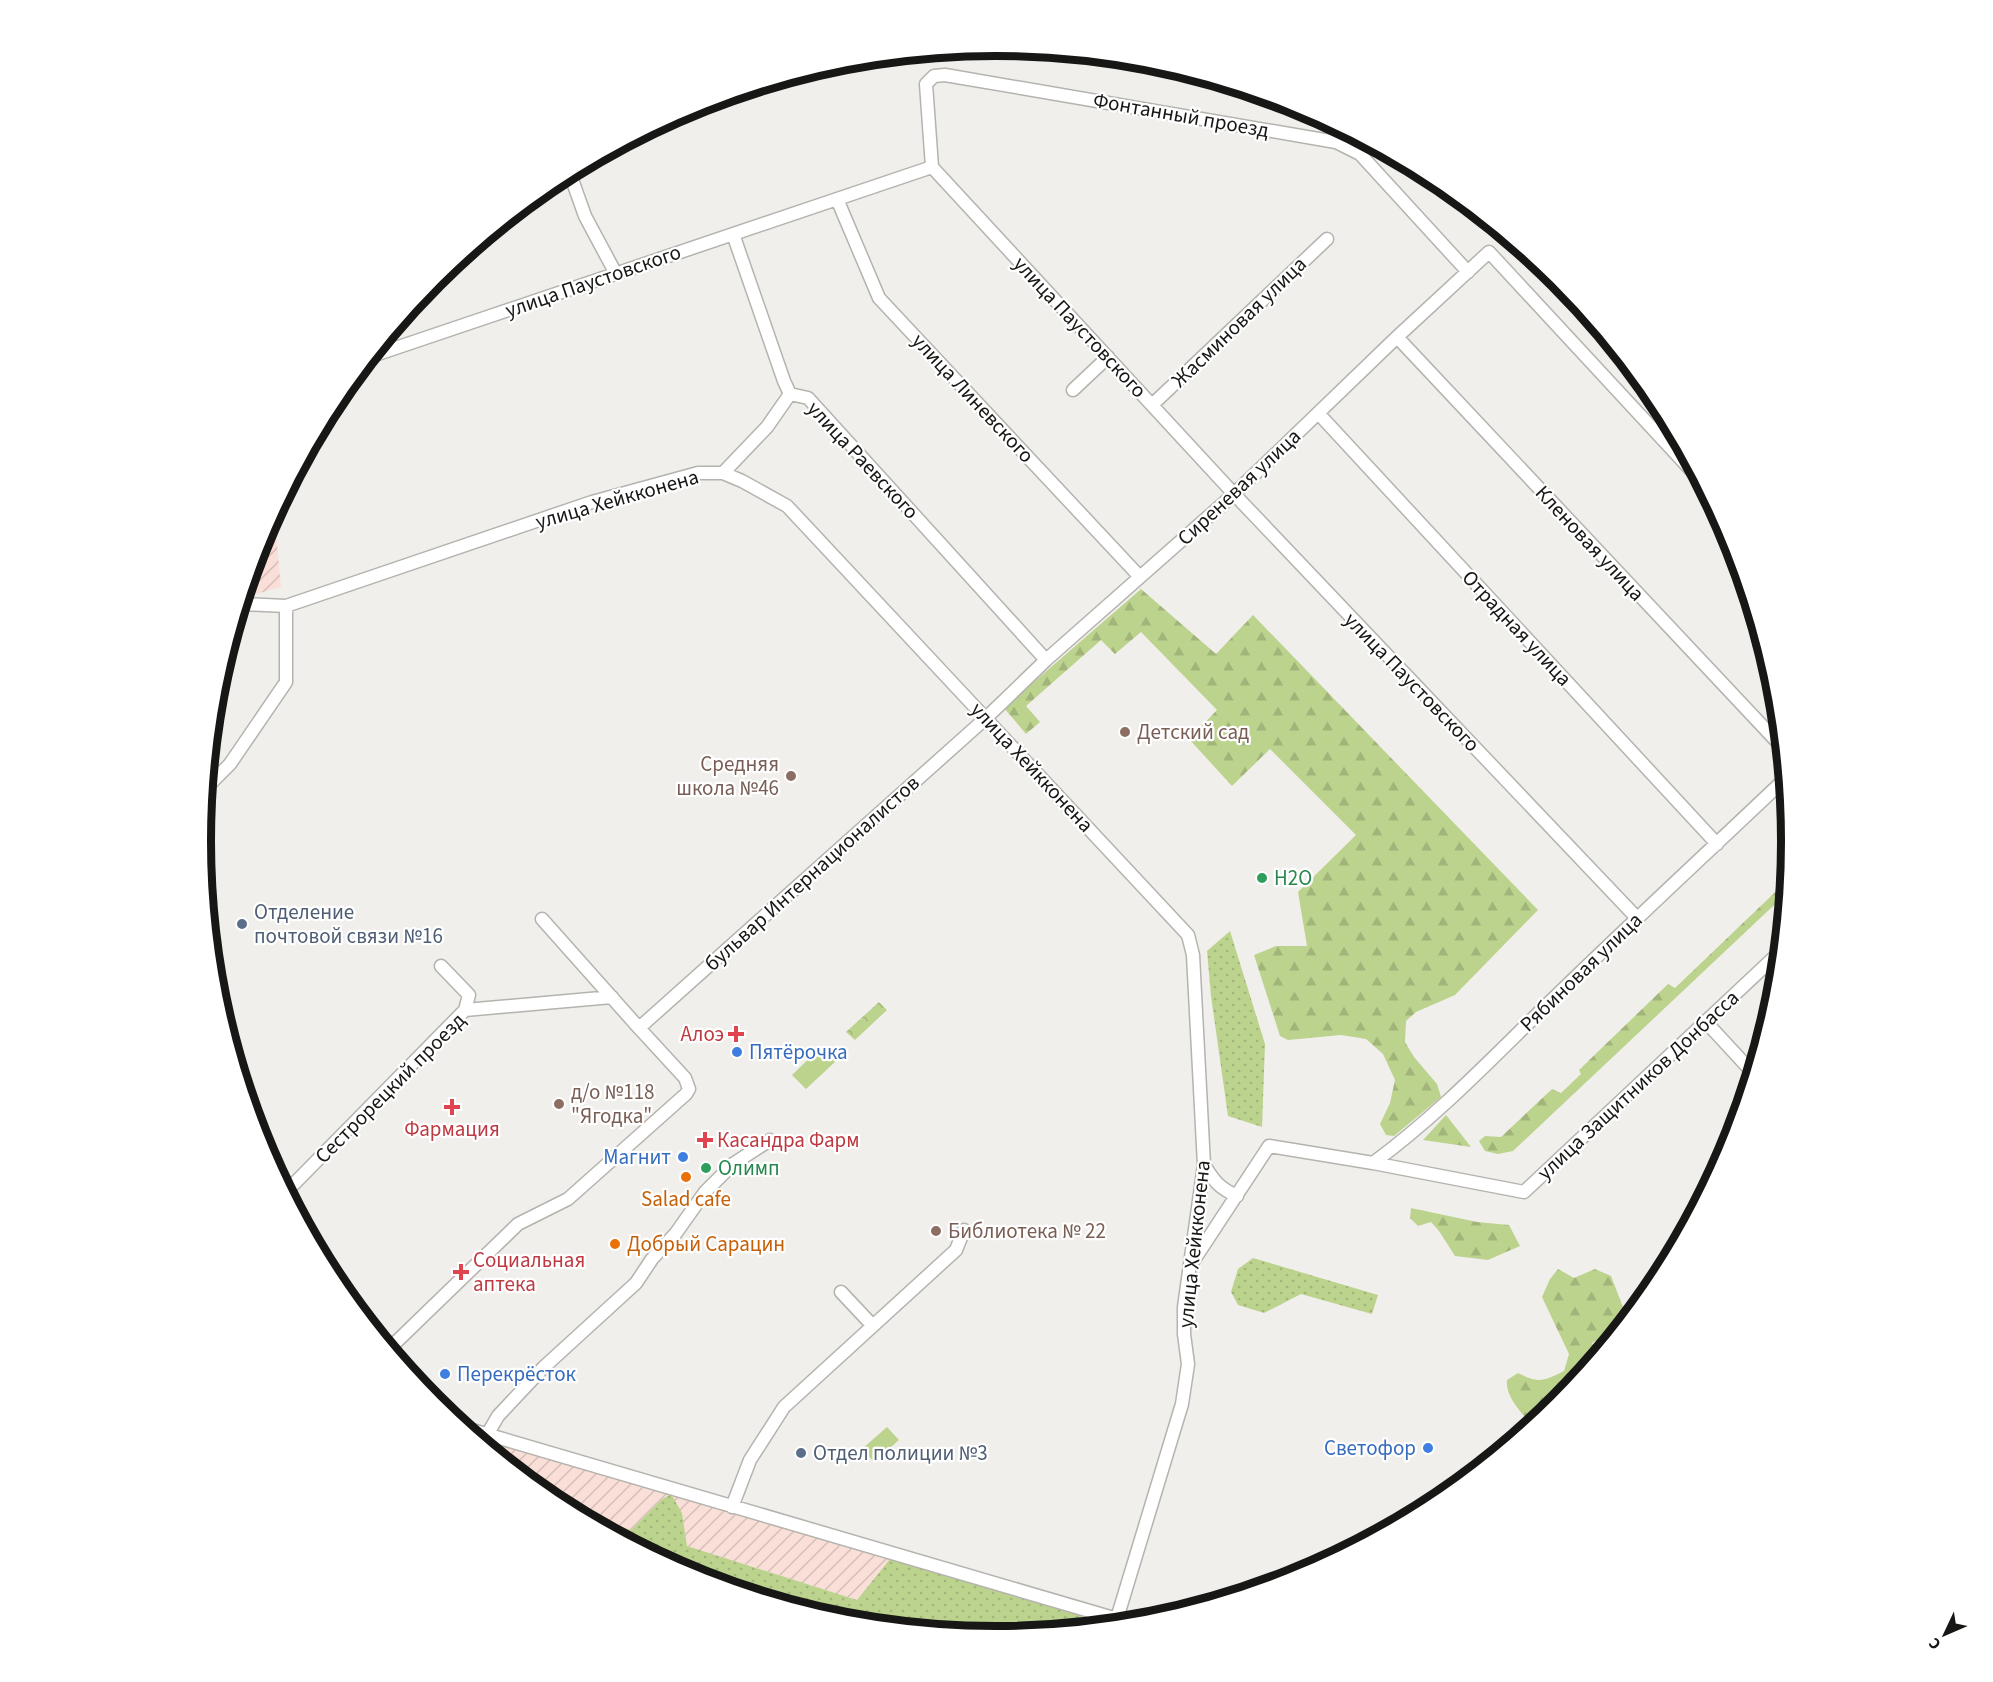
<svg xmlns="http://www.w3.org/2000/svg" width="1993" height="1682" viewBox="0 0 1993 1682" font-family="'Source Sans 3',sans-serif">
<style>
.industrial{fill:url(#industrial-furrows)}
.grass{fill:url(#grass-dots)}
.forest{fill:url(#forest-firs)}
.park{fill:url(#park-crowns)}
.pitch{fill:#bcd38e}
.lines{fill:none;stroke-linecap:round;stroke-linejoin:round}
.minor-casing{stroke:#b4b3ae;stroke-width:15}
.minor{stroke:#fff;stroke-width:12}
.education-dot{fill:#8d6e63;stroke:#fff;stroke-width:2}
.leisure-dot{fill:#2e9e5b;stroke:#fff;stroke-width:2}
.service-dot{fill:#5c6f8a;stroke:#fff;stroke-width:2}
.health-dot{fill:#e0444e;stroke:#fff;stroke-width:2}
.shop-dot{fill:#3f7fe0;stroke:#fff;stroke-width:2}
.food-dot{fill:#e8710a;stroke:#fff;stroke-width:2}
.labels{text-anchor:middle;stroke-width:4.5;stroke-linejoin:round;paint-order:stroke}
.street-label{font-size:21px;fill:#171715;stroke:#fff}
.education-label{font-size:21px;fill:#785e54;stroke:#fff;text-anchor:start}
.leisure-label{font-size:21px;fill:#27864d;stroke:#fff;text-anchor:start}
.service-label{font-size:21px;fill:#4e5e75;stroke:#fff;text-anchor:start}
.health-label{font-size:21px;fill:#be3a42;stroke:#fff;text-anchor:start}
.shop-label{font-size:21px;fill:#366cbe;stroke:#fff;text-anchor:start}
.food-label{font-size:21px;fill:#c56008;stroke:#fff}
.rim{fill:none;stroke:#171715;stroke-width:8}
</style>
<defs>
<pattern id="industrial-furrows" width="10" height="10" patternUnits="userSpaceOnUse" patternTransform="scale(1.5)"><rect width="10" height="10" fill="#f9dfd7"/><path d="M-1 1l2-2M0 10L10 0M9 11l2-2" fill="none" stroke="#d5bfb8"/></pattern>
<pattern id="grass-dots" width="8" height="8" patternUnits="userSpaceOnUse" patternTransform="scale(1.5)"><rect width="8" height="8" fill="#bcd38e"/><path d="M2 2h.1M6 6h.1" fill="none" stroke="#a1b47a" stroke-width="1.8" stroke-linecap="round"/></pattern>
<pattern id="forest-firs" width="22" height="20" patternUnits="userSpaceOnUse" patternTransform="scale(1.5)"><rect width="22" height="20" fill="#bcd38e"/><path d="M5 1l3.5 6h-7zM16 11l3.5 6h-7z" fill="#a1b47a"/></pattern>
<pattern id="park-crowns" width="20" height="18" patternUnits="userSpaceOnUse" patternTransform="scale(1.5)"><rect width="20" height="18" fill="#bcd38e"/><path d="M2 6a3 3 0 1 1 6 0M12 15a3 3 0 1 1 6 0" fill="none" stroke="#a1b47a"/></pattern>
</defs>
<rect width="100%" height="100%" fill="#f1efeb"/>
<path class="industrial" d="M274,513L281,587L249,596H243L261,536Z
M475,1438L671,1494L890,1559L857,1600L686,1546L682,1513L661,1500L631,1530L575,1514L554,1503Z"/>
<path class="grass" d="M1230,931L1265,1044L1262,1127L1228,1116L1211,996L1207,951Z
M1253,1258L1378,1295L1372,1314L1301,1294L1264,1313L1238,1305L1231,1292L1238,1269Z
M671,1494L682,1513L687,1546L857,1600L890,1559L1098,1617L1101,1620V1627L998,1637L989,1634L856,1621L680,1570L575,1514L631,1530L661,1500Z"/>
<path class="forest" d="M1141,589L1216,654L1253,615L1538,910L1455,995L1416,1012L1406,1021L1405,1042L1414,1057L1437,1084L1441,1097L1394,1136L1386,1135L1380,1124L1390,1103L1395,1080L1383,1054L1366,1039L1341,1035L1288,1040L1280,1036L1254,955L1276,946H1307L1298,892L1356,835L1270,749L1232,786L1189,739L1217,710L1141,632L1115,654L1101,640L1026,706L1040,722L1026,734L1004,708Z
M1789,879L1787,893L1513,1151L1498,1154L1485,1151L1479,1141L1485,1136L1501,1137L1552,1089L1561,1093L1581,1074L1579,1070L1668,984L1675,988Z
M1446,1115L1471,1147L1423,1140Z
M1411,1208L1477,1222L1509,1225L1520,1246L1488,1260L1455,1256L1439,1231L1431,1222L1418,1226L1410,1218Z
M1558,1269L1574,1278L1595,1269L1611,1276L1628,1320L1624,1326L1592,1343L1599,1356L1559,1404L1534,1425C1522,1415 1505,1396 1507,1380L1518,1373C1539,1384 1544,1381 1564,1371L1569,1354L1542,1297L1550,1279Z"/>
<path class="park" d="M879,1002L887,1010L855,1040L846,1032Z"/>
<path class="pitch" d="M821,1047L835,1062L806,1089L792,1075Z
M887,1427L899,1440L874,1462L862,1449Z"/>
<g class="lines">
<defs>
<path id="minor" d="M932,167L1234,494L1637,918
M932,167L926,84L934,76L945,75L1336,142L1360,154L1468,272
M569,171L585,216L616,274
M837,199L879,298L1140,577
M733,234L784,381L790,394L808,398L1046,660
M1397,337L1783,748
M369,357L932,167
M1073,390L1108,357
M1152,405L1327,239
M1318,413L1717,844
M723,473L767,427L790,394
M241,604L286,606L592,502L698,473H723L742,481L787,506L1188,935L1193,955L1204,1165L1184,1307V1334L1188,1364L1182,1404L1115,1625
M206,788L230,764L286,682V606
M542,919L639,1028L986,718L1046,660L1234,494L1397,337L1489,252L1703,483
M441,966L469,995L465,1010
M1706,1022L1754,1074
M1373,1163C1440,1114 1496,1054 1555,997C1631,923 1709,851 1786,778
M1204,1165C1214,1181 1219,1188 1237,1196
M286,1192L465,1010L612,997
M1192,1263L1269,1146L1373,1163L1524,1192L1782,950
M841,1292L873,1326
M389,1349L518,1224L568,1199L686,1094L689,1089L685,1078L639,1028
M462,1427L1117,1619
M487,1435L498,1416L544,1367L636,1283L652,1259L676,1233L705,1192L733,1164L770,1140
M732,1507L750,1460L784,1407L956,1250L964,1230"/>
</defs>
<use href="#minor" class="minor-casing"/>
<use href="#minor" class="minor"/>
</g>
<g class="education-dot">
<circle cx="1125" cy="732" r="6"/>
<circle cx="791" cy="776" r="6"/>
<circle cx="559" cy="1104" r="6"/>
<circle cx="936" cy="1231" r="6"/>
</g>
<g class="leisure-dot">
<circle cx="1262" cy="878" r="6"/>
<circle cx="706" cy="1168" r="6"/>
</g>
<g class="service-dot">
<circle cx="242" cy="924" r="6"/>
<circle cx="801" cy="1453" r="6"/>
</g>
<g class="health-dot">
<path d="M733 1025h6v6h6v6h-6v6h-6v-6h-6v-6h6z"/>
<path d="M449 1098h6v6h6v6h-6v6h-6v-6h-6v-6h6z"/>
<path d="M702 1131h6v6h6v6h-6v6h-6v-6h-6v-6h6z"/>
<path d="M458 1263h6v6h6v6h-6v6h-6v-6h-6v-6h6z"/>
</g>
<g class="shop-dot">
<circle cx="737" cy="1052" r="6"/>
<circle cx="683" cy="1157" r="6"/>
<circle cx="445" cy="1374" r="6"/>
<circle cx="1428" cy="1448" r="6"/>
</g>
<g class="food-dot">
<circle cx="686" cy="1177" r="6"/>
<circle cx="615" cy="1244" r="6"/>
</g>
<g class="labels">
<g class="street-label">
<text transform="translate(1181 115) rotate(10)" y="7">Фонтанный проезд</text>
<text transform="translate(593 281) rotate(-19)" y="7">улица Паустовского</text>
<text transform="translate(1239 322) rotate(-44)" y="7">Жасминовая улица</text>
<text transform="translate(1080 327) rotate(47)" y="7">улица Паустовского</text>
<text transform="translate(973 398) rotate(47)" y="7">улица Линевского</text>
<text transform="translate(863 460) rotate(47)" y="7">улица Раевского</text>
<text transform="translate(1239 487) rotate(-43)" y="7">Сиреневая улица</text>
<text transform="translate(617 499) rotate(-16)" y="7">улица Хейкконена</text>
<text transform="translate(1590 543) rotate(47)" y="7">Кленовая улица</text>
<text transform="translate(1517 628) rotate(47)" y="7">Отрадная улица</text>
<text transform="translate(1412 682) rotate(46)" y="7">улица Паустовского</text>
<text transform="translate(1032 767) rotate(47)" y="7">улица Хейкконена</text>
<text transform="translate(812 873) rotate(-42)" y="7">бульвар Интернационалистов</text>
<text transform="translate(1581 972) rotate(-44)" y="7">Рябиновая улица</text>
<text transform="translate(1638 1085) rotate(-43)" y="7">улица Защитников Донбасса</text>
<text transform="translate(390 1088) rotate(-45)" y="7">Сестрорецкий проезд</text>
<text transform="translate(1194 1244) rotate(-84)" y="7">улица Хейкконена</text>
</g>
<g class="education-label">
<text x="1137" y="739">Детский сад</text>
<text x="779" y="771" text-anchor="end">Средняя<tspan x="779" dy="24">школа №46</tspan></text>
<text x="571" y="1099">д/о №118<tspan x="571" dy="24">"Ягодка"</tspan></text>
<text x="948" y="1238">Библиотека № 22</text>
</g>
<g class="leisure-label">
<text x="1274" y="885">H2O</text>
<text x="718" y="1175">Олимп</text>
</g>
<g class="service-label">
<text x="254" y="919">Отделение<tspan x="254" dy="24">почтовой связи №16</tspan></text>
<text x="813" y="1460">Отдел полиции №3</text>
</g>
<g class="health-label">
<text x="724" y="1041" text-anchor="end">Алоэ</text>
<text x="452" y="1136" text-anchor="middle">Фармация</text>
<text x="717" y="1147">Касандра Фарм</text>
<text x="473" y="1267">Социальная<tspan x="473" dy="24">аптека</tspan></text>
</g>
<g class="shop-label">
<text x="749" y="1059">Пятёрочка</text>
<text x="671" y="1164" text-anchor="end">Магнит</text>
<text x="457" y="1381">Перекрёсток</text>
<text x="1416" y="1455" text-anchor="end">Светофор</text>
</g>
<g class="food-label">
<text x="686" y="1206">Salad cafe</text>
<text x="627" y="1251" text-anchor="start">Добрый Сарацин</text>
</g>
</g>
<path d="M0 0H1993V1682H0ZM211 841a785 785 0 1 1 1570 0a785 785 0 1 1-1570 0Z" fill="#fff" fill-rule="evenodd"/>
<path class="rim" d="M211 841a785 785 0 1 1 1570 0a785 785 0 1 1-1570 0Z"/>
<g transform="translate(1945 1634) rotate(226)" stroke="#ffffff" stroke-width="4.5" paint-order="stroke">
<path d="M0-4.5L10 22L0 15L-10 22Z" fill="#171715"/>
<text y="-9" font-size="16" font-weight="bold" text-anchor="middle" fill="#171715">С</text>
</g>
</svg>
